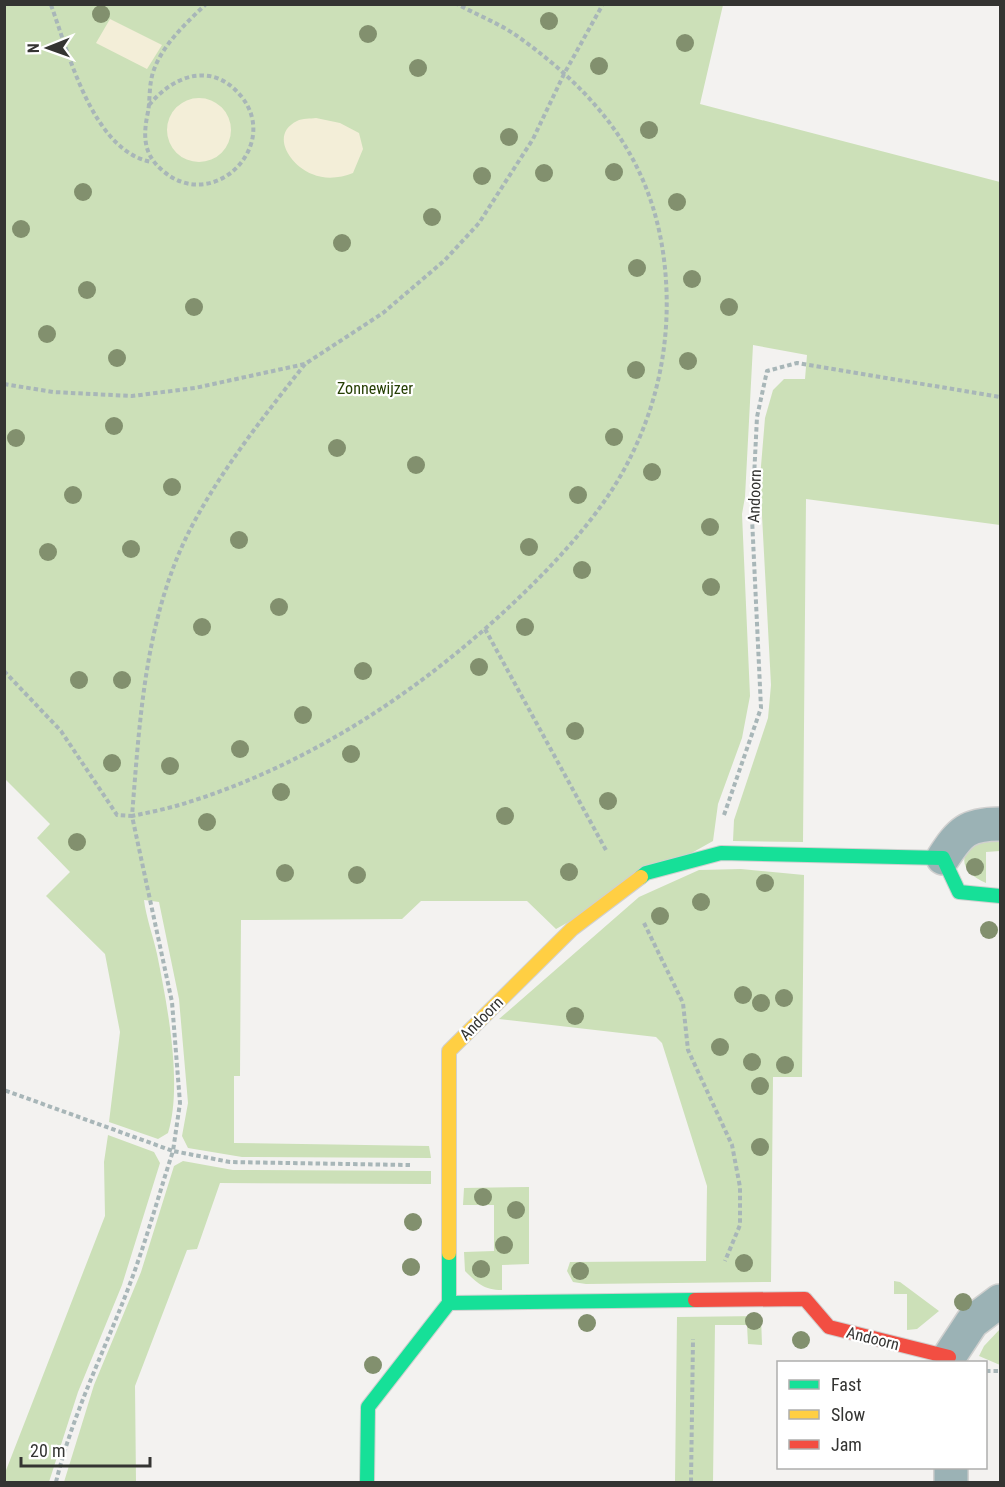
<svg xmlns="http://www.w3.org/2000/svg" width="1005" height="1487" viewBox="0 0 1005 1487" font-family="'Roboto Condensed',sans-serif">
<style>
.green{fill:#cce0b8}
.sand{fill:#f3eed8}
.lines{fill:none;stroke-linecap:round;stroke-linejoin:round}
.street-casing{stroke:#d0d0cf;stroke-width:36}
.fast-casing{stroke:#d0d0cf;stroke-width:16}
.slow-casing{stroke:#d0d0cf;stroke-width:16}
.jam-casing{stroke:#d0d0cf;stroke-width:16}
.path{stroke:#a8b6b8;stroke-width:4;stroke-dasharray:4.5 3;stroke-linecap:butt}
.street{stroke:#9bb2b5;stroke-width:33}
.fast{stroke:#16e098;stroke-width:14}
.slow{stroke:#ffcf43;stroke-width:14}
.jam{stroke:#f24e42;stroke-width:14}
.tree{fill:#82906e}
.labels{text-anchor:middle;stroke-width:4.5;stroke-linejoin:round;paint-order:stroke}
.park-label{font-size:16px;fill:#263f04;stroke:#fff}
.street-label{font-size:16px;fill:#343432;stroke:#fff}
</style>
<rect width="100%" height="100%" fill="#f3f2f0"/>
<path class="green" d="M4,5H723L700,104L1000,182V525L806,499L803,842L733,841L734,820L768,718L771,685L760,478L765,418L773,390L784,379H805L807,355L753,345L745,497L742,514L750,696L742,738L718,804L713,841L556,929L527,901H421L402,919L241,920L240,1076H234V1143L429,1146L431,1158L242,1157L188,1148L182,1136L188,1103L179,999L159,902L144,900C146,917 153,936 157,954C167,1003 183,1085 168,1133L158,1139L109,1122L120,1032L105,954L46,896L70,872L37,838L50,824L5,779Z
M982,841H1000V851L986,852V883C962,873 954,854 982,841Z
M741,869L804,875L802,1077H773L771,1282L586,1284L573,1282L567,1271L570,1262L706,1261L707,1186L662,1043L656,1037L499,1019L639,897L699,870Z
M108,1135L154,1152L160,1163L122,1285L78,1392L49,1482H5V1473L105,1216L104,1162Z
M183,1161L233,1170L431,1171V1184L220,1183L197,1249L187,1250L135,1386L136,1482H64L94,1385L141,1272L174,1166Z
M529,1187V1264L502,1265V1290C484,1290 477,1283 465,1271L464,1252L494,1251V1205H463L464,1188Z
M894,1281L900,1282L939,1311L917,1329L907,1330V1294H894Z
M761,1316L762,1345L748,1344L747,1325H715L713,1482H675L677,1317Z
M1000,1329V1365L979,1356L984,1346Z"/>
<path class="sand" d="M110,19L162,45L147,69L96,43Z
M167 130a32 32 0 1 1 64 0a32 32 0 1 1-64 0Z
M316,118L340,123L359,133L363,149L353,173C340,178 326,180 312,174C291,166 269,135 297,121C302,118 311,119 316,118Z"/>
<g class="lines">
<defs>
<path id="street" d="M943,858C960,832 967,824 1000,824
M949,1362V1357L972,1322L1000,1301
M951,1468V1482"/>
<path id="fast" d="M641,877L646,873L721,853L943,858L959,892L1000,896
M449,1303L695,1300
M367,1482L368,1407L449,1303V1253"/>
<path id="slow" d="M449,1253V1051L572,929L641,877"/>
<path id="jam" d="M695,1300L805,1299L829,1327L949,1357"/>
</defs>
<use href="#street" class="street-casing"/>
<use href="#fast" class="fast-casing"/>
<use href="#slow" class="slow-casing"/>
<use href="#jam" class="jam-casing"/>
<path class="path" d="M45,4H66
M51,5C69,54 93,152 152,162
M149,105C174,75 212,61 241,96C282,146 212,215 162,170C143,154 143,135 148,112C150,101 149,88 152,76C159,48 186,23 206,4
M305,364C265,415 224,466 193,524C145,614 140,717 132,816C151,812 171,808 189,802C319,761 436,680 532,585C570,547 609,503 632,454C663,391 673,321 663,252C649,157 596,93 520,38C501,24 477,15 457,4
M4,384L53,392L132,396L195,388L305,364L383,313L445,260L479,223L533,139L564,74L603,4
M485,629L607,852
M4,671L61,731L117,815L132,816L172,1002L180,1103L173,1151L4,1090
M724,815L761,708L752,518L757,417L767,371L797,363L1000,397
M644,923L683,1003L688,1050L732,1145L740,1187V1225L725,1261
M986,1371H1000
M56,1482C73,1412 106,1348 131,1281C147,1238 159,1194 173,1151L230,1162L410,1165
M691,1482L693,1339"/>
<use href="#street" class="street"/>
<use href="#fast" class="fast"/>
<use href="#slow" class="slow"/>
<use href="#jam" class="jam"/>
</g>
<g class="tree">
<circle cx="101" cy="14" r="9"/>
<circle cx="549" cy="21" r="9"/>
<circle cx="368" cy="34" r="9"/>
<circle cx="685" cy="43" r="9"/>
<circle cx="599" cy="66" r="9"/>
<circle cx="418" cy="68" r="9"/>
<circle cx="649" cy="130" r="9"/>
<circle cx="509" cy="137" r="9"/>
<circle cx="614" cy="172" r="9"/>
<circle cx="544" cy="173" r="9"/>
<circle cx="482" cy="176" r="9"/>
<circle cx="83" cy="192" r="9"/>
<circle cx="677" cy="202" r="9"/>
<circle cx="432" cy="217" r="9"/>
<circle cx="21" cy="229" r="9"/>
<circle cx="342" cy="243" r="9"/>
<circle cx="637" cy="268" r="9"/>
<circle cx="692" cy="279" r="9"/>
<circle cx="87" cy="290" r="9"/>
<circle cx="194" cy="307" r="9"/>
<circle cx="729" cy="307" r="9"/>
<circle cx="47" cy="334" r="9"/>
<circle cx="117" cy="358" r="9"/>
<circle cx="688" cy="361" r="9"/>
<circle cx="636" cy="370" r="9"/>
<circle cx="114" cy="426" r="9"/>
<circle cx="614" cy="437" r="9"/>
<circle cx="16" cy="438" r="9"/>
<circle cx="337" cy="448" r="9"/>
<circle cx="416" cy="465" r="9"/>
<circle cx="652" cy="472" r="9"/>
<circle cx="172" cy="487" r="9"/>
<circle cx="73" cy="495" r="9"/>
<circle cx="578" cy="495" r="9"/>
<circle cx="710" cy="527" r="9"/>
<circle cx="239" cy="540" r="9"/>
<circle cx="529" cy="547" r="9"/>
<circle cx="131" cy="549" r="9"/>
<circle cx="48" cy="552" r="9"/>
<circle cx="582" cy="570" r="9"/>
<circle cx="711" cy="587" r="9"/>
<circle cx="279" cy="607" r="9"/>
<circle cx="202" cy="627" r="9"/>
<circle cx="525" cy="627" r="9"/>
<circle cx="479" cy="667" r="9"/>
<circle cx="363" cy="671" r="9"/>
<circle cx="79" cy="680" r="9"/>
<circle cx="122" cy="680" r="9"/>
<circle cx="303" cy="715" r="9"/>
<circle cx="575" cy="731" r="9"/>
<circle cx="240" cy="749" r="9"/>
<circle cx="351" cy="754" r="9"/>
<circle cx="112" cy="763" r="9"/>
<circle cx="170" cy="766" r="9"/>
<circle cx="281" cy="792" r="9"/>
<circle cx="608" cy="801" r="9"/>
<circle cx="505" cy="816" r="9"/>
<circle cx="207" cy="822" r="9"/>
<circle cx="77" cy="842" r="9"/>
<circle cx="975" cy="867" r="9"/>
<circle cx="569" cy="872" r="9"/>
<circle cx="285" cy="873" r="9"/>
<circle cx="357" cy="875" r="9"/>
<circle cx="765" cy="883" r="9"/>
<circle cx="701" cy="902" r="9"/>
<circle cx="660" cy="916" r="9"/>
<circle cx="989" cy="930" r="9"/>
<circle cx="743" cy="995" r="9"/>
<circle cx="784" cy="998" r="9"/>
<circle cx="761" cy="1003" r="9"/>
<circle cx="575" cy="1016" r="9"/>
<circle cx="720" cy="1047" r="9"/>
<circle cx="752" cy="1062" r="9"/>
<circle cx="785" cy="1065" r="9"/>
<circle cx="760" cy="1086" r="9"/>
<circle cx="760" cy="1147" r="9"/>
<circle cx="483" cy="1197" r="9"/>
<circle cx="516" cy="1210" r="9"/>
<circle cx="413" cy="1222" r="9"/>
<circle cx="504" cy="1245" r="9"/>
<circle cx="744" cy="1263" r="9"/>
<circle cx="411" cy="1267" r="9"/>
<circle cx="481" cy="1269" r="9"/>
<circle cx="580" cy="1271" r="9"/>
<circle cx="963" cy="1302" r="9"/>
<circle cx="754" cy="1321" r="9"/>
<circle cx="587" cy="1323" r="9"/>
<circle cx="801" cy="1340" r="9"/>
<circle cx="373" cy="1365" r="9"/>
</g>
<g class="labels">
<g class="park-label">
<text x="375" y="394">Zonnewijzer</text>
</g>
<g class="street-label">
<text transform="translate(754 496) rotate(-88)" y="6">Andoorn</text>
<text transform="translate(481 1018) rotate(-45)" y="6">Andoorn</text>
<text transform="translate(873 1338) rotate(14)" y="6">Andoorn</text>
</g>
</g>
<rect width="1005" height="1487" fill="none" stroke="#343432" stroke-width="12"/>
<rect x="777" y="1361" width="210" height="108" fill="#ffffff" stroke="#aeaead" stroke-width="1.5"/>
<rect x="789" y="1380" width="30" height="9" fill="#16e098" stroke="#aeaead" stroke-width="1.5"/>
<text x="831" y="1391" font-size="18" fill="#343432">Fast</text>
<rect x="789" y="1410" width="30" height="9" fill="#ffcf43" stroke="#aeaead" stroke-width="1.5"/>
<text x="831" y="1421" font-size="18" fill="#343432">Slow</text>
<rect x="789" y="1440" width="30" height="9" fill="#f24e42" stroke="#aeaead" stroke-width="1.5"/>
<text x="831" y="1451" font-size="18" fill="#343432">Jam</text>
<g transform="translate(48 48) rotate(269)" stroke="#ffffff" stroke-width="4.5" paint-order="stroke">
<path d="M0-4.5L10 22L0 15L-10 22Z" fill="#343432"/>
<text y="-9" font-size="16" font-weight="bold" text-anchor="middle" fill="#343432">N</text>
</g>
<path d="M21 1457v9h129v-9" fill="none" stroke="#343432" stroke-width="3"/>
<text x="30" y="1457" font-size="18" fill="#343432" stroke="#ffffff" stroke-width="4.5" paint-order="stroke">20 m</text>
</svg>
